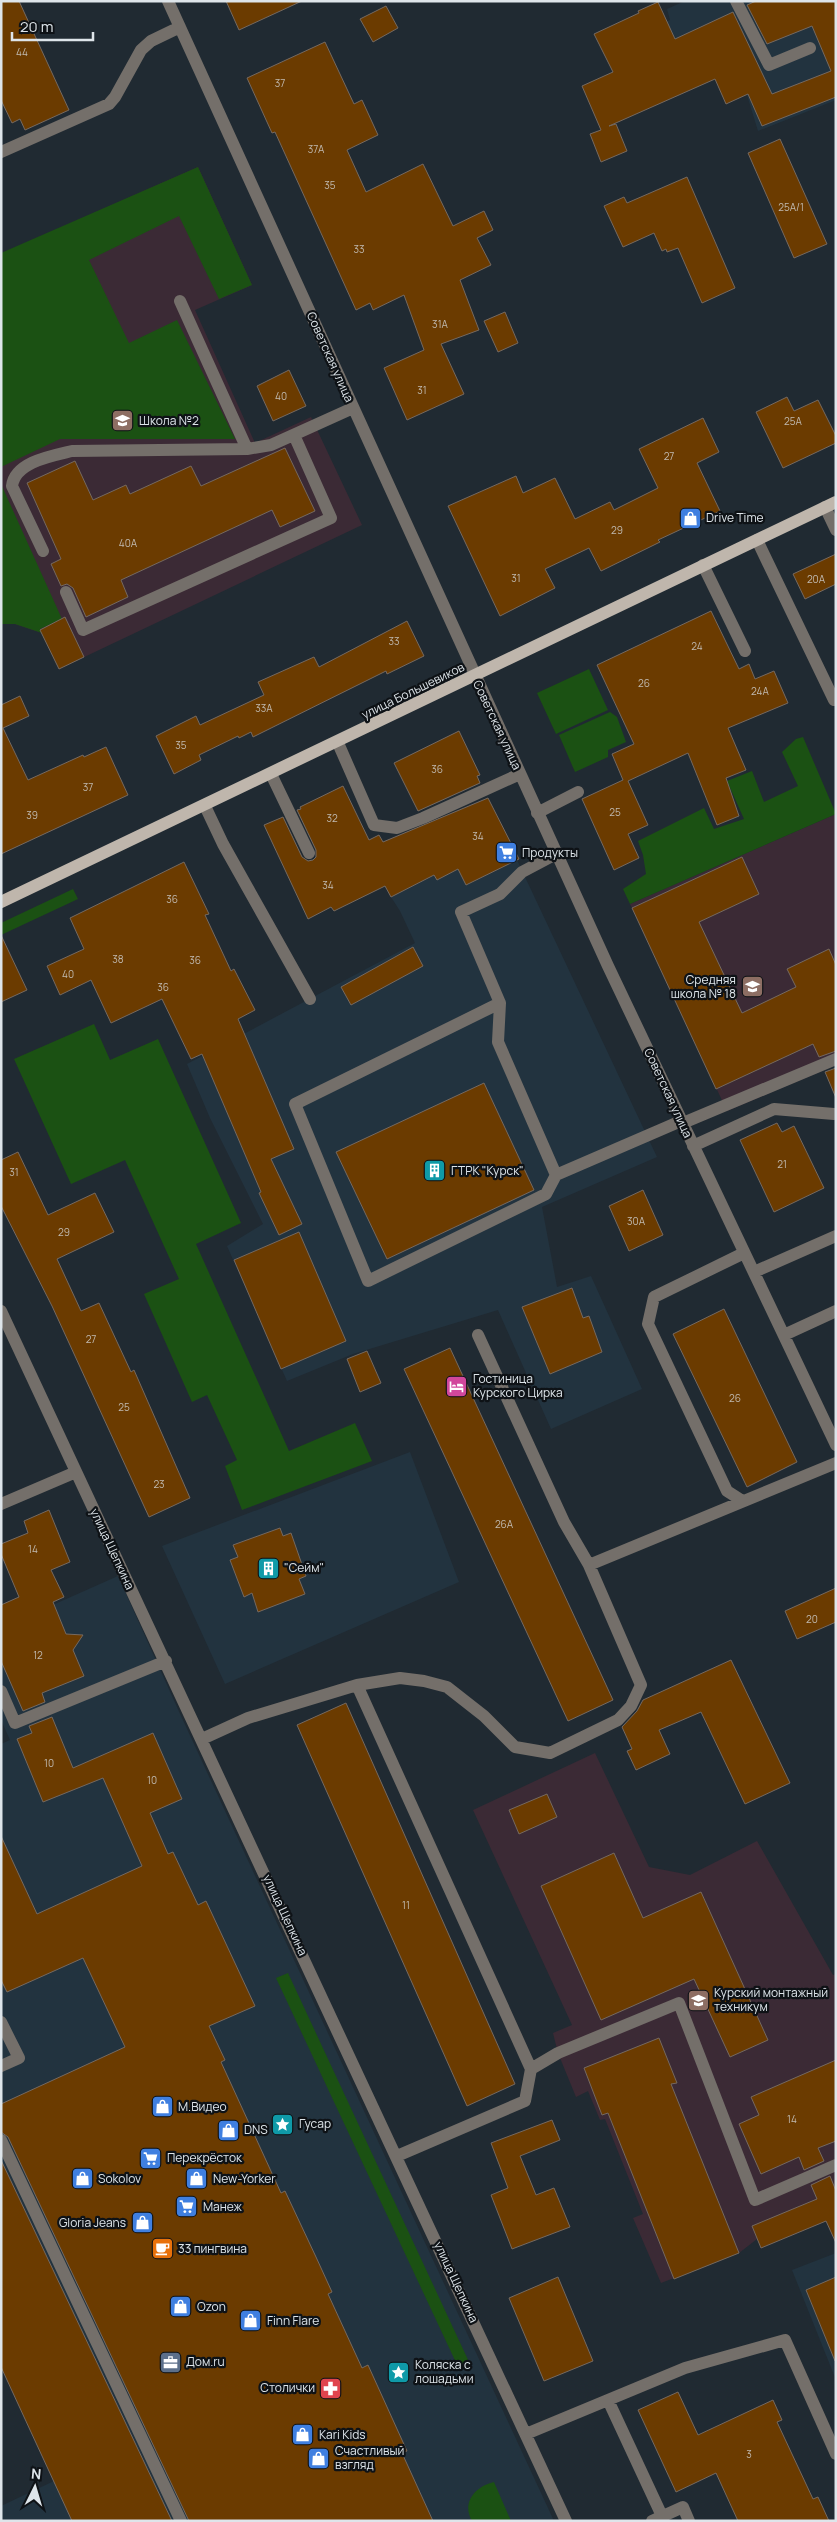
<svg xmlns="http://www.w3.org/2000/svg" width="837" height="2522" viewBox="0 0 837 2522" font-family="Manrope,sans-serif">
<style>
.built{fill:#22333f}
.education{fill:#3b2a35}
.green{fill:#1b5113}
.building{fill:#6b3b00;stroke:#756960}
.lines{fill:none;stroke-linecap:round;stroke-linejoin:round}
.minor{stroke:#746f6a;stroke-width:12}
.major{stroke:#bfb6ac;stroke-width:12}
.labels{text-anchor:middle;stroke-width:4.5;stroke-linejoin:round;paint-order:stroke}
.number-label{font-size:10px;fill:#c1bab0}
.street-label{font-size:12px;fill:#dee5ea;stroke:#0e1216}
.poi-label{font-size:12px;fill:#dee5ea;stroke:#0e1216;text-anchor:start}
</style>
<rect width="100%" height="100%" fill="#202a32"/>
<path class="built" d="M685,1H836V100L758,131L747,95L733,65L724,55L646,30L670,20L667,9Z
M517,860L657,1157L542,1207L557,1287L591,1276L642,1389L551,1429L498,1310L353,1354L287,1381L227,1246L263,1224L210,1118L187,1064L415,943L400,911L391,897L435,875L437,880L458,869L466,885Z
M410,1452L459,1582L225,1684L162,1546Z
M118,1576L181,1716L554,2521H1V2506L54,2481L1,2367V1744L10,1740L1,1720V1628Z
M836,2253V2380L792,2270Z"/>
<path class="education" d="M198,167L252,285L195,310L255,443L311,417L362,525L59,669L42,633L15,624H1V254Z
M836,814V1065L727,1111L630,904Z
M595,1753L649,1867L690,1875L757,1841L833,1975L836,1974V2217L761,2248L757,2239L739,2253L661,2283L633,2218L643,2214L605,2119L600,2120L588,2091L576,2097L558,2053L553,2033L572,2025L473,1810Z"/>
<path class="green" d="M198,167L252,285L219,299L179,216L89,260L129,343L177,320L235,439H60L1,467V253Z
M1,484L62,619L40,629L42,633L15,624H1Z
M589,669L608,710L556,734L537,693Z
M610,712L617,717L626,742L608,750V757L575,772L559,735Z
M803,737L836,814L630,904L623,889L646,874L643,855L638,841L704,808L714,829L744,819L727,781L752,771L764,802L798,786L782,752L796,739Z
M73,889L78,899L1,935V923Z
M94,1024L110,1060L158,1039L241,1223L196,1244L289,1451L355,1423L372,1461L242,1510L225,1466L237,1460L207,1395L192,1402L144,1294L179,1279L125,1160L71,1184L14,1059Z
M288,1973L470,2364L459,2369L276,1978Z
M494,2482L511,2521H472C461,2502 476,2486 494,2482Z"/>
<path class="building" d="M1,1H19L69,110L25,130L20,119L12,123L1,100Z
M226,1H302L239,30Z
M756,1H836V97L762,126L748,94L726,104L715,79L609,126L616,124L627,151L601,162L590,134L601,130L582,86L613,72L594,34L639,13L638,11L658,2L675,39L733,12L772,94L831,71L812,26L767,44L747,5Z
M386,6L398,28L373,42L360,19Z
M325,42L354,104L362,100L378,135L347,150L366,192L423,164L453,226L484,211L493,230L477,238L491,265L460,280L479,330L441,344L464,394L407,420L384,368L424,350L404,295L373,310L370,303L356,310L275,132L272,133L247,78Z
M780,139L827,244L794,258L748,153Z
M687,177L735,288L702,303L678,248L667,252L666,249L662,251L654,233L623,247L604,206L624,197L627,203Z
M505,312L518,343L498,352L484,321Z
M289,370L306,406L273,421L257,386Z
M787,397L794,411L818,400L836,436V443L783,468L756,412Z
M703,418L719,452L697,463L720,511L658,540L660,542L601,571L589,548L545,569L555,588L500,616L448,506L516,476L523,493L555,478L575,519L610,502L614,510L658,488L639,449Z
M285,448L315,511L280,527L272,510L121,580L128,597L86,617L73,588L67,584L61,586L51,564L61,559L27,483L75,461L93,500L126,485L130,494L191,466L201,486Z
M836,554V584L805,599L793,574Z
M711,611L739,669L749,664L755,679L774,671L788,703L728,728L746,770L726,778L739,816L717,825L688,753L628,781L648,825L628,834L639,858L614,870L582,799L623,780L612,754L634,744L597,665Z
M65,617L84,657L59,669L40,630Z
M407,621L424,656L387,674L386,671L253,737L251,732L239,738L238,736L199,755L201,760L174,774L156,736L196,716L200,725L264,695L258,682L314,657L319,667Z
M20,696L29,716L3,728L28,780L83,755L84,757L106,747L128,795L1,854V705Z
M459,731L480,775L477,776L480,783L418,811L394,763Z
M343,786L369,840L379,835L383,842L488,798L519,859L466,885L458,869L437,880L434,875L391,897L385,886L334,911L331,907L308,919L264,825L283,817L302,857L308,861L313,860L316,857V850L297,810L301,809L300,807Z
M742,857L759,894L699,922L742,1013L796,987L787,969L829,949L836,965V1051L819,1057L813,1044L716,1089L632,908Z
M184,862L209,914L205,915L231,971L234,969L255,1010L238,1019L294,1149L271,1159L302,1224L279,1235L259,1193L261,1192L202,1054L191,1059L162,999L111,1023L91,980L60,995L47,966L84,949L70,918Z
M1,935L27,990L1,1002Z
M413,947L423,966L351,1005L341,987Z
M836,1068V1098L825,1072Z
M484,1083L534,1190L387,1259L336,1152Z
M777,1123L782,1132L794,1126L824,1188L774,1212L740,1140Z
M18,1152L48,1215L95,1193L114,1232L57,1259L81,1311L99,1303L131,1372L134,1370L190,1498L149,1517L52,1306L1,1206V1160Z
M643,1190L663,1235L629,1251L609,1206Z
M299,1232L346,1341L281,1369L234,1260Z
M572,1288L583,1318L589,1316L602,1352L550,1374L522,1307Z
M724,1309L797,1462L747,1487L673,1334Z
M450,1348L613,1700L568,1721L404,1369Z
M367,1351L381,1383L360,1392L347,1359Z
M49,1510L70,1562L51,1570L64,1597L53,1602L66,1634L83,1635L73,1650L84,1676L42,1693L45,1702L23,1711L1,1661V1605L19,1597L1,1554V1544L28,1533L24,1521Z
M280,1528L283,1536L291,1533L306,1576L299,1579L305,1594L258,1612L252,1593L244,1597L230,1560L238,1557L233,1545Z
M836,1588V1622L797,1639L785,1611Z
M731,1660L790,1783L745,1804L701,1712L659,1730L670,1754L636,1770L627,1751L632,1749L622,1727L637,1711L643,1700Z
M346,1703L515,2084L467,2106L297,1725Z
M52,1717L73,1768L153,1733L182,1799L150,1813L168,1854L173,1852L198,1905L206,1901L255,2006L209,2026L225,2060L221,2062L281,2193L285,2191L316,2257L332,2292L328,2294L362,2368L368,2365L407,2451L402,2453L433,2521H189L8,2137L1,2132V2104L125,2047L83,1958L7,1992L1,1980V1836L37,1914L142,1866L103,1778L43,1802L17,1739L32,1733L29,1726Z
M547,1794L557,1817L519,1834L509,1810Z
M614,1853L643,1918L701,1892L768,2040L730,2057L694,1979L601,2020L541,1886Z
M659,2038L677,2083L671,2084L739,2253L674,2279L608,2113L602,2115L584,2068Z
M836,2060V2141L818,2148L824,2161L804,2170L799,2157L761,2174L739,2124L759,2115L751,2097Z
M552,2120L560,2140L520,2156L536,2195L554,2188L570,2227L512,2249L491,2195L508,2188L491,2143Z
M1,2160L172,2521H72L1,2367Z
M830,2176L836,2191V2243L826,2221L761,2248L752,2226L817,2199L811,2185Z
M558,2277L593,2361L544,2381L509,2298Z
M836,2277V2360L835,2361L806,2290Z
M678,2392L698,2435L773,2400L782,2420L777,2422L813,2499L818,2497L829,2521H738L716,2473L676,2492L638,2410Z"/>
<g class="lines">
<path class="minor" d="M168,1L608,966L836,1445
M736,1L769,65L810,48
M1,152L109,104L115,97L141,50L151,41L180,27
M180,301L247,449
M825,507L836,530
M757,540L834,700L836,699
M43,551L12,486C15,462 51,456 72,451L247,449L271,445L353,408
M703,565L745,651
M66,592L83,630L331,518L294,435
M338,743L374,825L397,828L423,818L520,774
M271,774L309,853
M205,806L223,844L310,999
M537,813L578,792
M556,854L522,872L500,894L461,912L500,1003L295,1104L368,1281L546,1194L556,1175L681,1121
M500,1003L498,1042L556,1175
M683,1123L836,1059
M693,1146L774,1109L834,1114
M754,1272L836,1236
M1,1311L566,2521
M478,1335L564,1522L589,1565
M784,1335L836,1311
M741,1500L727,1491L648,1324L654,1297L744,1253
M1,1504L76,1472
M357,1685L400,1678L424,1681L447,1687L484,1716L515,1747L550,1753L618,1720L631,1706L641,1685L589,1565L836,1463
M1,1691L15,1723L166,1661
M202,1739L248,1718L357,1685L531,2069L558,2053L679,2003L755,2200L836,2165
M1,2022L19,2058L1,2066
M1,2140L181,2521
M397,2156L525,2101L531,2069
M608,2400L662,2516
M526,2434L685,2368L785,2340L836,2454
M652,2521L683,2507L689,2521"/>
<path class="major" d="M1,902L836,502"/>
</g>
<defs>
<symbol id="school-square" viewBox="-11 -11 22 22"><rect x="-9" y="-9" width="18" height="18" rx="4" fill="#8d6e63" stroke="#0e1216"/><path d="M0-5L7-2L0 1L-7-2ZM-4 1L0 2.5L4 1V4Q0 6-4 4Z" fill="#fff"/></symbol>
<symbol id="shop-square" viewBox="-11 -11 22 22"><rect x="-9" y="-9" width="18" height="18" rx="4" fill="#3f7fe0" stroke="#0e1216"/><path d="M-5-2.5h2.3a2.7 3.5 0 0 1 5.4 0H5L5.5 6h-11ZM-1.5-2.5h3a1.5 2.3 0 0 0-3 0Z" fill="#fff"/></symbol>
<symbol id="supermarket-square" viewBox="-11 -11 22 22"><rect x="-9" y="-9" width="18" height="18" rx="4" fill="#3f7fe0" stroke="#0e1216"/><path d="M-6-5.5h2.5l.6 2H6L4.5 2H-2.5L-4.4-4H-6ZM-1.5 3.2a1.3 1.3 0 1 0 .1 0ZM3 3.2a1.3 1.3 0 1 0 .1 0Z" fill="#fff"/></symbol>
<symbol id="building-square" viewBox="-11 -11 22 22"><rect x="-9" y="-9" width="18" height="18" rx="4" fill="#0f9aa8" stroke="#0e1216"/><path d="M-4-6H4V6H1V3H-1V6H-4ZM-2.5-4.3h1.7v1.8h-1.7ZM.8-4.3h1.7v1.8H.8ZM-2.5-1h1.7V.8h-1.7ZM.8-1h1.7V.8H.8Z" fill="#fff"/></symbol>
<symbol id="hotel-square" viewBox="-11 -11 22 22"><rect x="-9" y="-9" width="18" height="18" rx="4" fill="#d1479c" stroke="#0e1216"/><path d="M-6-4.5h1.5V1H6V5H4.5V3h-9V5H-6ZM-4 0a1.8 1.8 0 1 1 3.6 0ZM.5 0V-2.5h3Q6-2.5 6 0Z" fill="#fff"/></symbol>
<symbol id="university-square" viewBox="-11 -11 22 22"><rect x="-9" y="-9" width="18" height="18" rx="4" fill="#8d6e63" stroke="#0e1216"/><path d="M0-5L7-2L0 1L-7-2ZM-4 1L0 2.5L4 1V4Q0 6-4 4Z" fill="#fff"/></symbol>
<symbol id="sight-square" viewBox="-11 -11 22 22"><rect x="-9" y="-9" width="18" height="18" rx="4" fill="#0f9aa8" stroke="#0e1216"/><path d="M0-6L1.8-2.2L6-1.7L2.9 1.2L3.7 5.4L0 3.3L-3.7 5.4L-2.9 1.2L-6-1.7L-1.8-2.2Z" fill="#fff"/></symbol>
<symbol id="cafe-square" viewBox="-11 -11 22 22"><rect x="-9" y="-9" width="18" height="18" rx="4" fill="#e8710a" stroke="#0e1216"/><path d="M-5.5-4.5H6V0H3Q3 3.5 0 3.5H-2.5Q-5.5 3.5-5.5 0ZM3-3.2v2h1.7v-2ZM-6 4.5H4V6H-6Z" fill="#fff"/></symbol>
<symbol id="office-square" viewBox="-11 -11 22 22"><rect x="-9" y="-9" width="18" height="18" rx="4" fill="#5c6f8a" stroke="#0e1216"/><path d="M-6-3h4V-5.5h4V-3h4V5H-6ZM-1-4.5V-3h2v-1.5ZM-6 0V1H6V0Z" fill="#fff"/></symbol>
<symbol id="pharmacy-square" viewBox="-11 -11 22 22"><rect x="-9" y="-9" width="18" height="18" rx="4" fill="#e0444e" stroke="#0e1216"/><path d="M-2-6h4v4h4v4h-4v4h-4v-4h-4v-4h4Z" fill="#fff"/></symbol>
</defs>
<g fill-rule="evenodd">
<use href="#school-square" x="110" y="408" width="25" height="25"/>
<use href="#shop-square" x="678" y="506" width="25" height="25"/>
<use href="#supermarket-square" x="494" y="840" width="25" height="25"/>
<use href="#school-square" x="740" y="974" width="25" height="25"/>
<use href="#building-square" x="422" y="1158" width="25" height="25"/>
<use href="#hotel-square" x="444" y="1374" width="25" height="25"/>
<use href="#building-square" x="256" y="1556" width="25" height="25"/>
<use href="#university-square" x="686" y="1988" width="25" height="25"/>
<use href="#shop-square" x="150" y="2094" width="25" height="25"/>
<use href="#sight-square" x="270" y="2112" width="25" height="25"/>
<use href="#shop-square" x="216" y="2118" width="25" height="25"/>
<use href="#supermarket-square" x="138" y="2146" width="25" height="25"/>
<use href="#shop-square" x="70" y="2166" width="25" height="25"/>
<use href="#shop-square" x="184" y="2166" width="25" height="25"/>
<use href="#supermarket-square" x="174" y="2194" width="25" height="25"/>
<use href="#shop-square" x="130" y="2210" width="25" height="25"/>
<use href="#cafe-square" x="150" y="2236" width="25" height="25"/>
<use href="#shop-square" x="168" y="2294" width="25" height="25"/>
<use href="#shop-square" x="238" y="2308" width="25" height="25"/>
<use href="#office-square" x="158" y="2350" width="25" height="25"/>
<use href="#sight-square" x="386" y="2360" width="25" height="25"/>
<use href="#pharmacy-square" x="318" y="2376" width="25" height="25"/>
<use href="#shop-square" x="290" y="2422" width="25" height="25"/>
<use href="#shop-square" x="306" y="2446" width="25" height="25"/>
</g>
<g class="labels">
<g class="number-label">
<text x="22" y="56">44</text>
<text x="280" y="87">37</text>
<text x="316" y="153">37А</text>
<text x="330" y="189">35</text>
<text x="791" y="211">25А/1</text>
<text x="359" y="253">33</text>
<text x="440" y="328">31А</text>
<text x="422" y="394">31</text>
<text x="281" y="400">40</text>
<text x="793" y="425">25А</text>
<text x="669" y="460">27</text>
<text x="617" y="534">29</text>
<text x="128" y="547">40А</text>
<text x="516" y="582">31</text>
<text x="816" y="583">20А</text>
<text x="394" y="645">33</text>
<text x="697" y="650">24</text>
<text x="644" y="687">26</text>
<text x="760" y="695">24А</text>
<text x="264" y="712">33А</text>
<text x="181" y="749">35</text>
<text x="437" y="773">36</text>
<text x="88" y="791">37</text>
<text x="615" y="816">25</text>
<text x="32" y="819">39</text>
<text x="332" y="822">32</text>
<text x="478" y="840">34</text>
<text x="328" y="889">34</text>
<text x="172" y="903">36</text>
<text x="118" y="963">38</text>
<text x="195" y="964">36</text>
<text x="68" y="978">40</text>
<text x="163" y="991">36</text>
<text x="782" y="1168">21</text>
<text x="14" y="1176">31</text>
<text x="636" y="1225">30А</text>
<text x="64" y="1236">29</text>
<text x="91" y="1343">27</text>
<text x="735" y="1402">26</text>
<text x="124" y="1411">25</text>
<text x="159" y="1488">23</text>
<text x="504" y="1528">26А</text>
<text x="33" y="1553">14</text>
<text x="812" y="1623">20</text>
<text x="38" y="1659">12</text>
<text x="49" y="1767">10</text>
<text x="152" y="1784">10</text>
<text x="406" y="1909">11</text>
<text x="792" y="2123">14</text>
<text x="749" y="2458">3</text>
</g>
<g class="street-label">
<text transform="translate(330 357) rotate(66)" y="4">Советская улица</text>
<text transform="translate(413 691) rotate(-26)" y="4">улица Большевиков</text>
<text transform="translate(497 725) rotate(65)" y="4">Советская улица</text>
<text transform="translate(668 1093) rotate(65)" y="4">Советская улица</text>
<text transform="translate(112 1549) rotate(65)" y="4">улица Щепкина</text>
<text transform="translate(285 1915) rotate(65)" y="4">улица Щепкина</text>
<text transform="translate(456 2282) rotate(65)" y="4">улица Щепкина</text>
</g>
<g class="poi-label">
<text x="139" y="425">Школа №2</text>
<text x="706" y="522">Drive Time</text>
<text x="522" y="857">Продукты</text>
<text x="736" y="984" text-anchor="end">Средняя<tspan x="736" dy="14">школа № 18</tspan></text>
<text x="451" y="1175">ГТРК "Курск"</text>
<text x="473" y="1383">Гостиница<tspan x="473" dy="14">Курского Цирка</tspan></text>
<text x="284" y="1572">"Сейм"</text>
<text x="714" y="1997">Курский монтажный<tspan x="714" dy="14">техникум</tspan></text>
<text x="178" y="2111">М.Видео</text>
<text x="299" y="2128">Гусар</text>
<text x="244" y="2134">DNS</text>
<text x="167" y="2162">Перекрёсток</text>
<text x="98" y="2183">Sokolov</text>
<text x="213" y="2183">New-Yorker</text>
<text x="203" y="2211">Манеж</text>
<text x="126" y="2227" text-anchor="end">Gloria Jeans</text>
<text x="178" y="2253">33 пингвина</text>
<text x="197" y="2311">Ozon</text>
<text x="267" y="2325">Finn Flare</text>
<text x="186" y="2366">Дом.ru</text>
<text x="415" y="2369">Коляска с<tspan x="415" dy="14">лошадьми</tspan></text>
<text x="315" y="2392" text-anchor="end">Столички</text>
<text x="319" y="2439">Kari Kids</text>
<text x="335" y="2455">Счастливый<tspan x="335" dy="14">взгляд</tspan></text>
</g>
</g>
<rect width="837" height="2522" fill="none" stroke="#dee5ea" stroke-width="5"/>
<g transform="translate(35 2487) rotate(5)" stroke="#0e1216" stroke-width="4" paint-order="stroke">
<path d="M0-4L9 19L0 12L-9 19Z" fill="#dee5ea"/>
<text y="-8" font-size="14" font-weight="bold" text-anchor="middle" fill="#dee5ea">N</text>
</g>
<path d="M12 32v8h81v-8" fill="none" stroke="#dee5ea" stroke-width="2.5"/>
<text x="20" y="32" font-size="15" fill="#dee5ea" stroke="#0e1216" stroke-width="4" paint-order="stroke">20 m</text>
</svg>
